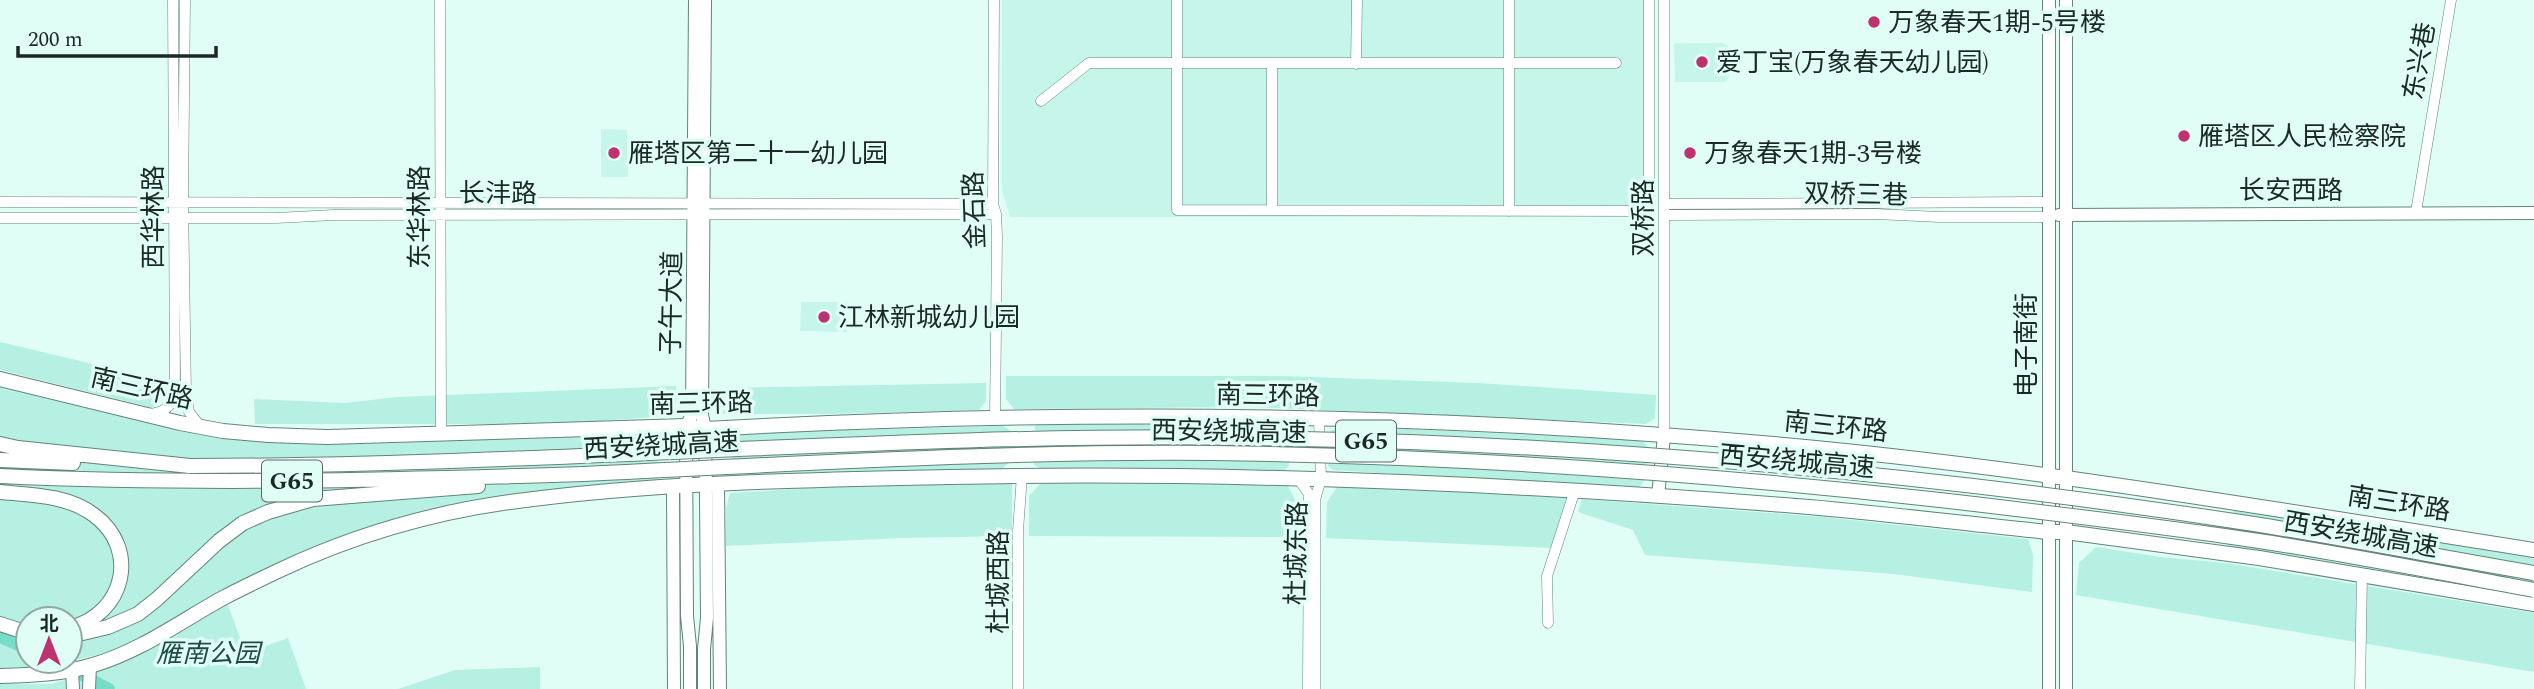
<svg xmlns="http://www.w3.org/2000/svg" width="2534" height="689" viewBox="0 0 2534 689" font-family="Spectral,'Noto Sans SC',serif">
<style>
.built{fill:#c6f6ea}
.green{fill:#b5f0e2}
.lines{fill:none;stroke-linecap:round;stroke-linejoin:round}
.river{stroke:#76ddc8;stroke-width:12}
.minor-casing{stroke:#62847c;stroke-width:11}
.major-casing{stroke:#62847c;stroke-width:14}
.highway-casing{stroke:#62847c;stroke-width:16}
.minor{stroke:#fff;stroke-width:10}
.major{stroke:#fff;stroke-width:12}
.highway{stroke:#fff;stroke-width:14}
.highway-bridge-casing{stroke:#62847c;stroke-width:16;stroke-linecap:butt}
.highway-bridge{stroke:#fff;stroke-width:14}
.poi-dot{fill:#bc336f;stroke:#e0fef6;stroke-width:2.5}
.labels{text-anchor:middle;stroke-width:7;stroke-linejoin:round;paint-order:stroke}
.shield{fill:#e0fef6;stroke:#566964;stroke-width:2}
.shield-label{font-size:24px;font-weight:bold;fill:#1b2926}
.poi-label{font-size:26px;fill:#1b2926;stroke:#e0fef6;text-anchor:start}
.street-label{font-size:26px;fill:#1b2926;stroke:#e0fef6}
.park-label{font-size:26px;font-style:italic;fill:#1e4c43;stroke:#e0fef6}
</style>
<rect width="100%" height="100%" fill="#e0fef6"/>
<path class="built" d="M1002,0H1653L1654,217H1010L1002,190Z
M1674,43H1723L1728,46L1729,77L1725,82H1675Z
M601,129L627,130L628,177H601Z
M801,302H847V332L800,331Z"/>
<path class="green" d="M0,342L164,381L153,408L0,370Z
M1006,376H1282L1478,383L1656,395L1655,418L1646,424L1250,407L1014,409L1006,399Z
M986,383V401L979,410L830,414H723L722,388Z
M0,386L179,429L656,432L658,481C533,492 417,503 300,553C261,569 224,590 187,611C161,626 134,643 106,652C95,656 82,658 70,661V619H28V661H69L48,666L0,668Z
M676,386L677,401L670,416L558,424H255L254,399L345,403L398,397Z
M1035,424H1289V465L1285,470L1040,468L1034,465Z
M1003,426L1011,431V461L1002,469L740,476L733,470L731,437L738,433Z
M1341,426L1642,440L1649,449L1644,481L1637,490L1333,470L1328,466L1330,431Z
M1012,483V536L902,538L726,546V508L730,493L829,487Z
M1041,483L1287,484L1296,502L1297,537L1029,536V496Z
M1337,487L1567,496L1552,548L1326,538L1327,502Z
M1582,499L1824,517L2028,539L2033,555L2032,592L1894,574L1645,555L1633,530L1578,512Z
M2234,509L2534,556V597L2228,546L2229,529Z
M2096,547L2161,557L2226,563L2534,613V672L2076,595L2079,563Z
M227,603L246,653L288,638L306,689H0V684H51L109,667Z
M540,667V689H398L455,670Z"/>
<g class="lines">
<path class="river" d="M0,637L28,649
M55,661L109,689"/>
<defs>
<path id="minor" d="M185,0L183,202L186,393L189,412L200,426
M440,0L441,434
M994,0L993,204L996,214L997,236L995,419
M1177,0V210L1649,211V0
M1356,64L1357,0
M1041,101L1089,63H1616
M0,202L993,204
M1664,204L2048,202
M1272,210V64
M1509,211V0
M2416,212L2451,0
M1664,215L1876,214L1939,217H2048
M0,218H276L334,215L996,214
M149,414C162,413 172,407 175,394L173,0
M1664,436V0
M1297,477L1309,494L1308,689
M1548,623L1547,576L1575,490
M1018,689V531L1022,475
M1315,689V500L1321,479L1319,419
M2360,689L2362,575"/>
<path id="major" d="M2049,0V689
M2059,215L2534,213
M718,485L720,689
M673,488L674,689
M1658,496L1664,436
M72,670L73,689
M89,689L90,666
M690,689V646L687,616L686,426L692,415L695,0
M704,689V649L707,618L706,497L705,429L702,415L705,0
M2066,689V0"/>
<path id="highway" d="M0,379L180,423L223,431L268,435L327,437L686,426L705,429C1064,409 1427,412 1784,445C2036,468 2285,511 2534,550
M0,444L18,448L190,466
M0,460L73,463
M0,476C195,485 389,480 584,474
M0,492C32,495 67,495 94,515C140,549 125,614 70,628
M0,624L28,633
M70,636L108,627L138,614L157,599L219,541L243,523L268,512L313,499L478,486
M0,676C31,675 63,674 93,665C141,651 181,621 223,598C242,588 261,579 280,570C352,536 431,513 510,502C655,482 804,480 950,477C1237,471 1523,484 1809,507C1889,514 1969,524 2049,532H2066L2259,558L2534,604"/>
</defs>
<use href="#minor" class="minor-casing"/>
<use href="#major" class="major-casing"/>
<use href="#highway" class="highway-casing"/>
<use href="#minor" class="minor"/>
<use href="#major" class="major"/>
<use href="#highway" class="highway"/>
<defs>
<path id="highway-bridge" d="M190,466C545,466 899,432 1254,438C1588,443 1924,473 2254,524C2348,539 2441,557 2534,573
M584,474C793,464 1004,451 1214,453C1456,456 1699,473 1940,500C2051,513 2162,526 2272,543C2360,557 2447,574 2534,590"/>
</defs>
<use href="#highway-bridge" class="highway-bridge-casing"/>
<use href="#highway-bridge" class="highway-bridge"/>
</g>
<g class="poi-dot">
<circle cx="1874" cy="22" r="7"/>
<circle cx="1702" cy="62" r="7"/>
<circle cx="2184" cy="136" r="7"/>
<circle cx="614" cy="153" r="7"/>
<circle cx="1690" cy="153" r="7"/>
<circle cx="824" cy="317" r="7"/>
</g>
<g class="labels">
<g class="shield">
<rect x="1336" y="420.5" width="60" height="41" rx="5"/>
<rect x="262" y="460.5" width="60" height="41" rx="5"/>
</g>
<g class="shield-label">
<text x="1366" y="449">G65</text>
<text x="292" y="489">G65</text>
</g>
<g class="poi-label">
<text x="1888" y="31">万象春天1期-5号楼</text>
<text x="1716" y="71">爱丁宝(万象春天幼儿园)</text>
<text x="2198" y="145">雁塔区人民检察院</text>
<text x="628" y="162">雁塔区第二十一幼儿园</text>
<text x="1704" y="162">万象春天1期-3号楼</text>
<text x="838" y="326">江林新城幼儿园</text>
</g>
<g class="street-label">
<text transform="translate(2419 61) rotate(-80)" y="9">东兴巷</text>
<text x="2291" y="199">长安西路</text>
<text x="498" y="202">长沣路</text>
<text transform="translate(1856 194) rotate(1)" y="9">双桥三巷</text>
<text transform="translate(974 210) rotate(-92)" y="9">金石路</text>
<text transform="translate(153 217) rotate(-90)" y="9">西华林路</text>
<text transform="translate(419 217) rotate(-90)" y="9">东华林路</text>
<text transform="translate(1643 218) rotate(-90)" y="9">双桥路</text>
<text transform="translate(671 303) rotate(-89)" y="9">子午大道</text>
<text transform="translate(2026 345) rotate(-90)" y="9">电子南街</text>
<text transform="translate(142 388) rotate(13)" y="9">南三环路</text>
<text transform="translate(1268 395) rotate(1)" y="9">南三环路</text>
<text transform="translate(701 403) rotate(-1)" y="9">南三环路</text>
<text transform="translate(1836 426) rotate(6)" y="9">南三环路</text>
<text transform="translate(1229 431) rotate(1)" y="9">西安绕城高速</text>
<text transform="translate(661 445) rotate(-3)" y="9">西安绕城高速</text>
<text transform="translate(1797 461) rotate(5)" y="9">西安绕城高速</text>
<text transform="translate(2399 503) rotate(9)" y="9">南三环路</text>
<text transform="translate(2361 534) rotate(10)" y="9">西安绕城高速</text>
<text transform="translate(1296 553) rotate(-89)" y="9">杜城东路</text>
<text transform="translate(998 582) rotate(-90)" y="9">杜城西路</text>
</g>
<g class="park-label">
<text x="208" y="662">雁南公园</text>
</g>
</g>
<g transform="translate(49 640)"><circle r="33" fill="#e0fef6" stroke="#91a9a3" stroke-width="2"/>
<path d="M0-5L12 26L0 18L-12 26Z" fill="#bc336f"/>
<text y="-10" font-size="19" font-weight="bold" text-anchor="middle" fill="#1b2926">北</text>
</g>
<path d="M18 46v10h198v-10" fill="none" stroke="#1b2926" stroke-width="3.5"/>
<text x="28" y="46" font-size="21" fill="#1b2926" stroke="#e0fef6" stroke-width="5" paint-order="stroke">200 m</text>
</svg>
